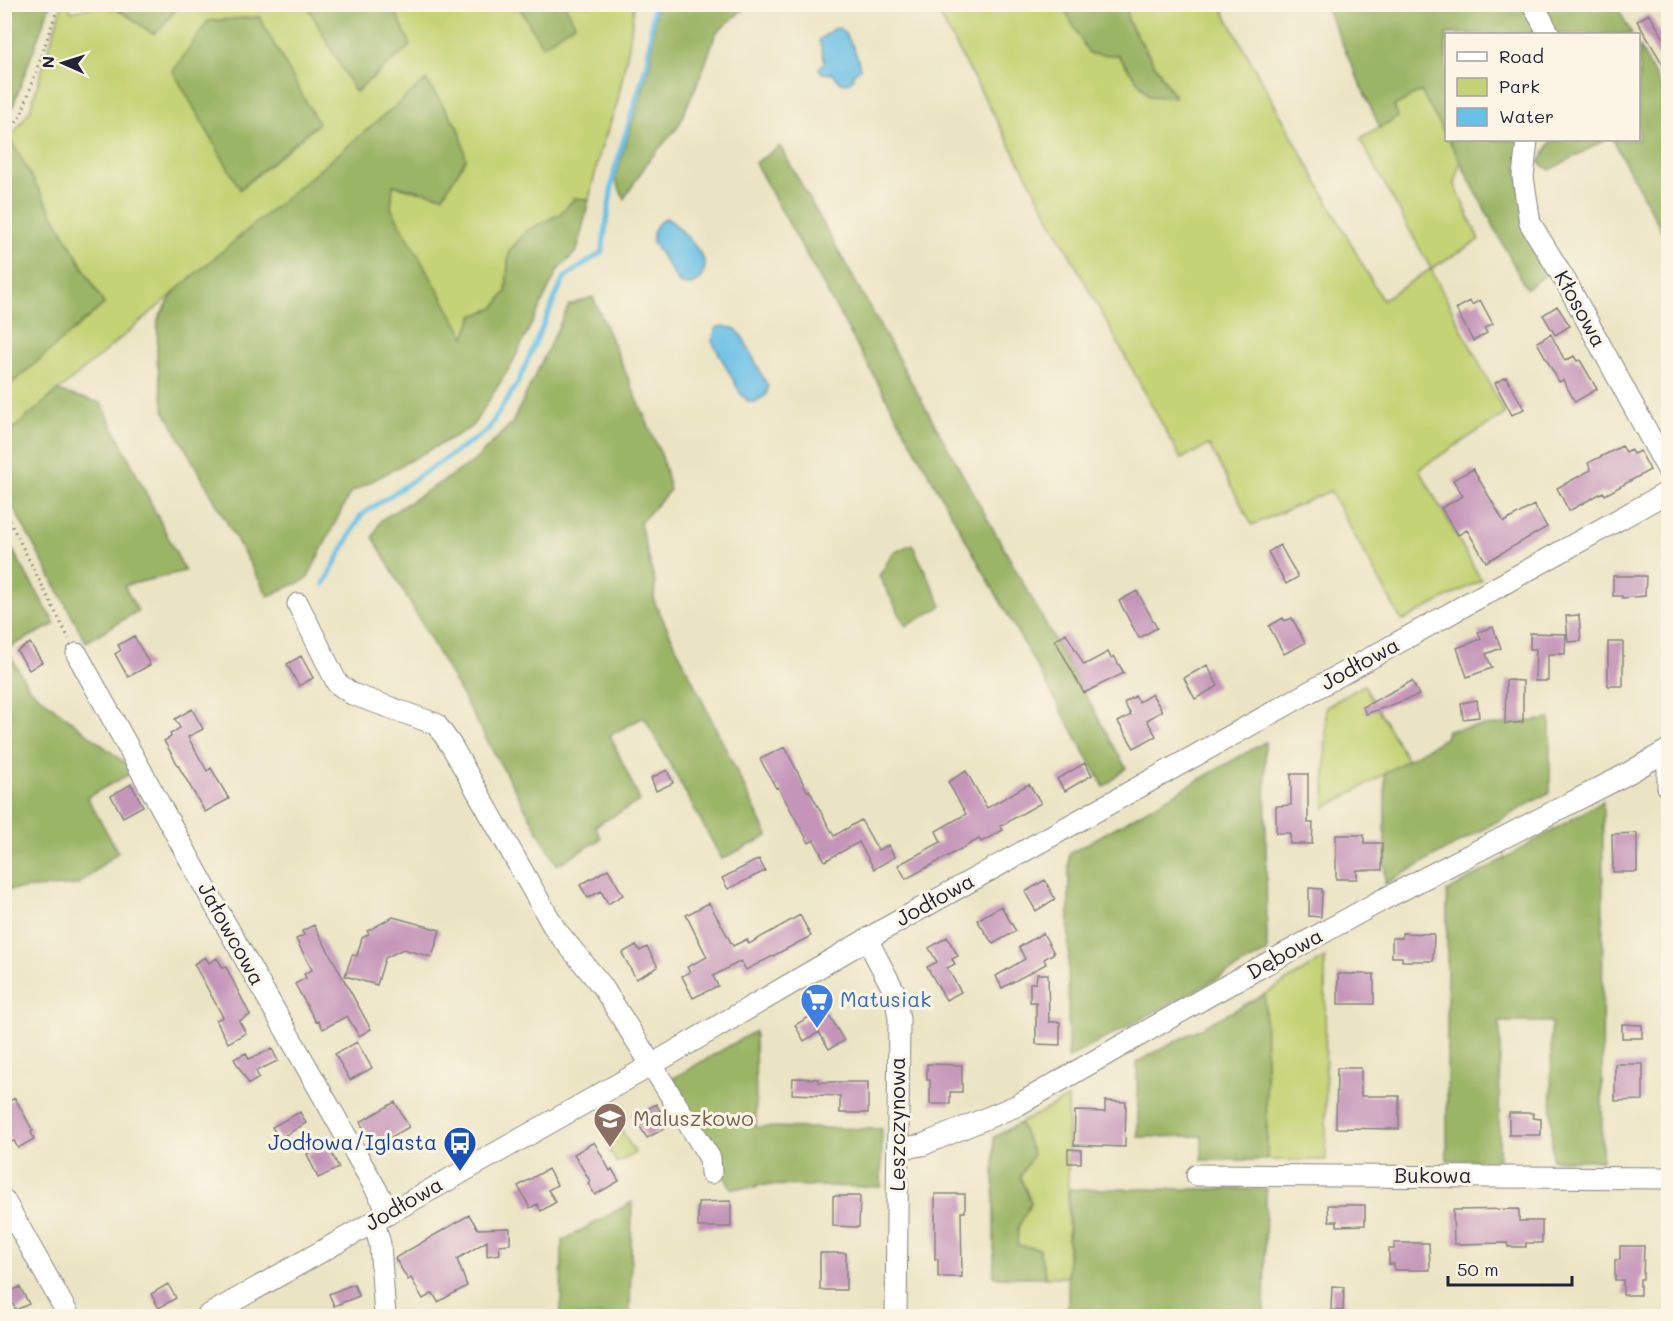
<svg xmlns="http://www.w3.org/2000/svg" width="1673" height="1321" viewBox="0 0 1673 1321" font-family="Mali,sans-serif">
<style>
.green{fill:#c4d375;stroke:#737a58;stroke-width:1.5;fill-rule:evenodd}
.forest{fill:#9bb566;stroke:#5e6c50;stroke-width:1.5}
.water{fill:#69c0e6;stroke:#467190;stroke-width:1.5}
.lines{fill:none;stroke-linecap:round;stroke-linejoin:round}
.stream{stroke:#69c0e6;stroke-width:5}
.building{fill:#c495b9}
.minor-casing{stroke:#868380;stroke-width:23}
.path{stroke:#868380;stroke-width:3;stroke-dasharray:1.5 4.5;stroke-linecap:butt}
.minor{stroke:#fff;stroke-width:21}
.labels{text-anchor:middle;stroke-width:6;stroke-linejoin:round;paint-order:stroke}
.street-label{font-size:21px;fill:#22223b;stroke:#fcf5e5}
.shop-label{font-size:21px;fill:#366cbe;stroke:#fcf5e5;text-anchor:start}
.education-label{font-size:21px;fill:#785e54;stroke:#fcf5e5;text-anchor:start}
.transit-label{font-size:21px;fill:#164399;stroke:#fcf5e5;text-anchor:end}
</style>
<rect width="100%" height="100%" fill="#fcf5e5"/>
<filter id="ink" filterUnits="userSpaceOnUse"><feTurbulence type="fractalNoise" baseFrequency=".0167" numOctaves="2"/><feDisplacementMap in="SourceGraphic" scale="12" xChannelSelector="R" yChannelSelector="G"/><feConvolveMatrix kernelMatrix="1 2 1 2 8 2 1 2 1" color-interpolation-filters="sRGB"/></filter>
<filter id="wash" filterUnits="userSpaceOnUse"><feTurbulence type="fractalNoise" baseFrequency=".008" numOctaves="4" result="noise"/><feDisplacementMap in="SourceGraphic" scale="24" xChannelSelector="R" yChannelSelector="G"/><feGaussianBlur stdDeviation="1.35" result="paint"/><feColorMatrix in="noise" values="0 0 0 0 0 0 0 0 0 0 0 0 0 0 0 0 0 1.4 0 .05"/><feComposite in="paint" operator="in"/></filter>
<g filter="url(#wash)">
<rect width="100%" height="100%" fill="#ebe4c4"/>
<path class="green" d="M62,5H68L72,12C112,0 122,11 153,34L160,29L179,5H307L356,92L411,45L392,5H634L630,40L617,104L600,152L589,200L575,198L560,214L528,230L509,251L506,292L494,308L473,316L465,338L391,209L392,185L420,192L460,131L426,80L5,436V389L104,304L10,139L30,110ZM259,17L318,124L240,189Z
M934,5H1062L1089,53L1118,55L1149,96L1175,97L1128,21L1127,5H1220L1382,300L1431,269L1360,139L1398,117L1394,106L1421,91L1446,136V140H1449L1460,160L1455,185L1479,240L1431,269L1505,414L1419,469L1481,580L1402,621L1330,491L1252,525L1209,445L1181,459Z
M1364,685L1408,761L1325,808L1326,707Z
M1325,958L1326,1160H1267L1265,994Z
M1068,1098V1277H1046L1039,1249L1017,1245L1018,1228L1031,1202L1020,1177L1033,1154L1020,1123Z
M616,1120L635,1153L617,1163L610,1151L607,1126Z"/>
<path class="forest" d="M5,4L50,5L5,128L4,5Z
M113,5H179L160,29L153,34Z
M307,5H392L411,45L355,92Z
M518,5H565L575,24L542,46Z
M656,5L744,4L746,7L716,33L703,70L678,127L649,160L624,199L615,178L650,65Z
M1062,5H1127L1128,21L1175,98L1149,96L1118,55L1089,54Z
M1325,5H1530L1546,34H1446V136L1421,91L1394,106L1398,117L1380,128Z
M1540,5H1616L1632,34H1555Z
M259,17L318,123L240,189L173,71L208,21Z
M1639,46L1668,100V230L1663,233L1613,140H1638Z
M426,80L460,131L466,159L443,196L393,185L391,208L465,337L473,316L494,308L506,292L509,251L528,230L560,214L575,198L589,200L577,251L558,270L512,364L472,427L350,493L307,579L268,596L164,410L157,359L158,319L175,291Z
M10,139L104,304L5,389L4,160Z
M1449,140H1533L1516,166L1552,270L1526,289Z
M1552,140H1605L1550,170L1539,163Z
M780,146L1126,768L1104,787L755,163Z
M593,297L662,457L670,490L640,523L655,583L654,601L768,836L722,859L644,717L610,735L640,801L595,826L601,839L557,865L373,537L381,520L473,462L512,423L569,305Z
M57,391L101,403L185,571L124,586L138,611L86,642L5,492V436Z
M4,535L55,624L6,649L29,688L135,771L87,797L118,852L78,885L5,890Z
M912,544L942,606L906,626L879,576L893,553Z
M1550,719V792L1385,884V773L1445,738L1447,730Z
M1265,742L1267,952L1068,1058L1069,854Z
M1603,801L1602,1160H1552L1551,1022H1500L1499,1160H1447V892Z
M1265,994L1267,1160H1202V1136L1138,1137L1137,1062Z
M755,1031L756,1127L882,1129L881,1187L756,1185V1188H731L668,1081Z
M1020,1123L1033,1154L1020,1177L1031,1202L1018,1228L1017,1245L1039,1249L1046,1277H994V1137Z
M1069,1189H1266L1264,1316H1068Z
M632,1202L630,1316H561L562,1241Z"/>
<path class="water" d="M839,28C850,37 858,55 860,69L853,74V79L848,83L840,82L833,74L822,73L819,68L825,62L819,40L833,29Z
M666,218C676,223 704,253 705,265C705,269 702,276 700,279C694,287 687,285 679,283L653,242C652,231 656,223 666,218Z
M722,326L736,329L744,340L768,387L766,395L755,402H749L741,394L712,341L716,328Z"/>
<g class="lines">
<path class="stream" d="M324,584L361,515L487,431L518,382L564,278L602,252L614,172L647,63L654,4"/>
</g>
<g id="blocks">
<path class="building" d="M1649,14L1668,45V73L1637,21Z
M1480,300L1493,324L1484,328L1487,333L1473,341L1456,309L1470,301L1472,305Z
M1557,306L1570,326L1555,335L1543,315Z
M1551,334L1565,361L1574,356L1577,361L1580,360L1597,389L1575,402L1563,380L1559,382L1537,342Z
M1506,377L1524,409L1512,415L1495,383Z
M1622,446L1626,452L1630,449L1633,454L1640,451L1650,470L1605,495L1603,492L1569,511L1557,488L1591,470L1588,463Z
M1473,469L1504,522L1534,505L1547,527L1486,562L1467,530L1458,535L1441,508L1463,496L1453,480Z
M1280,545L1298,577L1286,584L1268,552Z
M1613,576H1646L1645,596L1622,598V596H1613Z
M1137,591L1157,628L1139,638L1119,601Z
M1579,615L1581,641L1568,642L1566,616Z
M1283,618L1285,621L1292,618L1305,643L1284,654L1269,626Z
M1493,627L1501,648L1486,654L1492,668L1467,677L1457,648L1481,639L1478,632Z
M1066,633L1084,665L1108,652L1111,658L1114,656L1124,673L1084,693L1055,640Z
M1530,633L1566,634L1565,654H1548V681H1535L1536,649H1530Z
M134,636L150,665L128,677L115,654L121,650L118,645Z
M1608,642H1623V686H1608Z
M30,643L42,662L29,670L17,651Z
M301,656L313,678L299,686L287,664Z
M1207,665L1218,686L1195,699L1184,678Z
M1506,680L1523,681V722L1505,724Z
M1412,681L1419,695L1366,714L1363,707Z
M1152,694L1162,711L1147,720L1156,736L1134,748L1118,722L1131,715L1124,703L1135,696L1139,702Z
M1477,700L1479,717L1463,719L1461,703Z
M192,709L203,729L188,737L207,771L211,768L229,799L205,812L164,741L171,737L170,734L180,728L175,719Z
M785,747L807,791L809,790L834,836L861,820L878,850L888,845L895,857L874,869L859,842L825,861L814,840L809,843L778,787L776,788L760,759Z
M1085,763L1092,775L1065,791L1057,779Z
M667,770L673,783L656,791L651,778Z
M966,771L987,808L1029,784L1041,803L1000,826L1003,830L981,842L979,839L906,879L898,865L941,842L936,831L966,814L948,782Z
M1291,774H1308V823H1313L1312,844H1290V833H1276V806L1291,805Z
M131,784L143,806L123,817L111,796Z
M1637,833V872H1613L1612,834Z
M1336,835H1364V843H1382V870H1357V879H1336Z
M759,859L765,871L728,889L722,878Z
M608,869L623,895L608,904L601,891L588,898L580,885Z
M1045,880L1055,899L1036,911L1025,892Z
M1309,888L1322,889L1321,917L1309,916Z
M709,903L733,946L747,939L749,944L800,915L811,936L746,970L741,961L713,976L718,986L693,998L682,976L690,972L687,967L707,957L686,915Z
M1001,906L1016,931L993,944L977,920Z
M393,917L440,930L432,957L403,949L385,958L377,985L345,976L352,955L357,956L362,938L369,934L367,931Z
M314,925L371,1029L359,1036L347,1016L323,1029L318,1021L316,1022L295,984L306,978L304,974L312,970L296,939L304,935L302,931Z
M1043,933L1054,953L1044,959L1046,964L1002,988L996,976L1025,959L1019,947Z
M1402,933L1434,934L1433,961H1402V957H1392V938H1402Z
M947,937L958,956L952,959L955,964L947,968L961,992L946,1000L927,967L937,962L929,948Z
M636,945L640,951L647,947L658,967L636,979L622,953Z
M205,957L209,963L217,958L223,968L226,967L250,1015L239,1021L246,1033L228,1043L216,1020L223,1017L194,964Z
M1037,974H1048L1049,1022H1060V1045L1036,1044V1002H1030V983H1036Z
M1338,974H1374V1004H1338Z
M825,1008L844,1041L829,1049L819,1032L804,1041L795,1025Z
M1622,1024L1642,1025V1038H1622Z
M357,1042L372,1068L350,1080L335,1054Z
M272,1049L278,1061L256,1071L259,1078L249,1084L234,1059L246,1053L249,1059Z
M927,1064L962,1065V1092H950V1104H930V1080H927Z
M1615,1064H1643V1100L1615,1101Z
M1337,1068H1361V1096H1399V1129L1336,1128Z
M793,1078L818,1079V1082H868V1113H840V1096L792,1094Z
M15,1098L33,1131L31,1132L34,1139L18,1148L14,1141L11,1142L4,1131V1104Z
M1105,1101L1126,1102L1125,1147L1074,1145L1075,1111L1105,1112Z
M395,1102L409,1127L374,1147L360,1122Z
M656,1104L669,1126L647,1138L634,1117Z
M300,1112L306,1123L279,1139L272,1127Z
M1509,1113H1533V1118L1541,1119V1135H1509Z
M594,1142L610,1171L612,1169L619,1181L595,1195L588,1183L590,1181L574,1154Z
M320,1148L321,1152L329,1148L339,1168L318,1178L307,1154Z
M1068,1149L1081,1150V1163H1068Z
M548,1169L557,1185L548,1190L556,1202L541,1211L537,1204L530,1208L518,1186Z
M935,1194H965V1212H961L962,1277H938V1259H935Z
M833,1196H860L859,1227L833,1226Z
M731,1201V1227H698V1202Z
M1328,1205H1365V1225L1337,1226V1221H1329Z
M1519,1209V1221H1542V1243H1526V1247H1508L1507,1243L1454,1244L1453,1210Z
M469,1215L478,1229L510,1228V1244L499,1245L500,1254L487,1256V1241L457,1259L467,1286L438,1302L433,1293L423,1299L411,1278L408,1280L395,1258Z
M1394,1243H1429L1430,1270H1394V1264H1389V1249H1394Z
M1620,1246H1644L1643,1279H1640V1295H1623V1280H1615V1260H1620Z
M820,1253H846V1290H820Z
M168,1284L176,1298L159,1308L151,1294Z
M354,1284L359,1296L334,1306L329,1294Z
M1332,1286L1344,1287L1343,1311L1331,1310Z
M20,1287L29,1304L16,1310L7,1293Z"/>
</g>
</g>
<g filter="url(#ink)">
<use href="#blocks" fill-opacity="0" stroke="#868380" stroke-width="1.5"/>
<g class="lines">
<defs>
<path id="minor" d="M1533,4L1549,34
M1527,140L1523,177L1530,223L1566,282L1668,470
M298,604L337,683L352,694L436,724L451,745L555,929L602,986L710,1158L711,1173
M77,654L217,909L389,1212
M1668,750V787
M867,939L895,993L899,1019L896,1316
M898,1149L922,1145L1016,1106L1208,996L1384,899L1625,775L1668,750
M1197,1175L1668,1178
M4,1200L69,1316
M374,1222L380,1244L385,1316
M207,1316L636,1074L888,927L1668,492"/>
</defs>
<use href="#minor" class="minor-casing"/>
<path class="path" d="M4,143L7,135L21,116L59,4
M4,510L69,639"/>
<use href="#minor" class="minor"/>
</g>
</g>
<defs>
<symbol id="supermarket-pin" viewBox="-11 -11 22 30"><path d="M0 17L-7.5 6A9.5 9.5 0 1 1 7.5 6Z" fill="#3f7fe0" stroke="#fcf5e5"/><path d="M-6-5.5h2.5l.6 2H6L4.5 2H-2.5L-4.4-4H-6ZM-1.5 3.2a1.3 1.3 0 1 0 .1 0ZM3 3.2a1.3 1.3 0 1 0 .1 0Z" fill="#fff"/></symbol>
<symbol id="school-pin" viewBox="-11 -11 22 30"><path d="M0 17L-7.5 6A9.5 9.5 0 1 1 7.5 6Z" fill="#8d6e63" stroke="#fcf5e5"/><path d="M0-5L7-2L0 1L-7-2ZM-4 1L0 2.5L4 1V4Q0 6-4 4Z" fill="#fff"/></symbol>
<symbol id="bus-pin" viewBox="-11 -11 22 30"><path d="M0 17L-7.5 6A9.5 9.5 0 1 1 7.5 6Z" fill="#1a4fb4" stroke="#fcf5e5"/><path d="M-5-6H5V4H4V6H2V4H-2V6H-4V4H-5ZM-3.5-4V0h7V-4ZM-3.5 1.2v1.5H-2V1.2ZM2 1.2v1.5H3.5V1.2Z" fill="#fff"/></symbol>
</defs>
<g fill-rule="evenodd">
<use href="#supermarket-pin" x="798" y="981" width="38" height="52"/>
<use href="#school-pin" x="591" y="1100" width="38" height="52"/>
<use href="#bus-pin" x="441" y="1124" width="38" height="52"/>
</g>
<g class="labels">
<g class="street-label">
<text transform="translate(1580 309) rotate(61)" y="7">Kłosowa</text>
<text transform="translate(1360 664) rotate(-29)" y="7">Jodłowa</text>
<text transform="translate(935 900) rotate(-29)" y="7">Jodłowa</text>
<text transform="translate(231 934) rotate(61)" y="7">Jałowcowa</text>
<text transform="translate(1285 954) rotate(-29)" y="7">Dębowa</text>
<text transform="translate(898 1124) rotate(-90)" y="7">Leszczynowa</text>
<text x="1433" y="1183">Bukowa</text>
<text transform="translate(404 1204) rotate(-30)" y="7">Jodłowa</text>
</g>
<g class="shop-label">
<text x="840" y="1007">Matusiak</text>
</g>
<g class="education-label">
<text x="633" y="1126">Maluszkowo</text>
</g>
<g class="transit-label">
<text x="437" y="1150">Jodłowa/Iglasta</text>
</g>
</g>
<rect width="1673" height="1321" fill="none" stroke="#fcf5e5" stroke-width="24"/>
<rect x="1445" y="33" width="195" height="108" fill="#fcf5e5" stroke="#a5a1a1" stroke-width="1.5"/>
<rect x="1457" y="52" width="30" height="9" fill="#ffffff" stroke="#a5a1a1" stroke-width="1.5"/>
<text x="1499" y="63" font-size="18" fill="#22223b">Road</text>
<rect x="1457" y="78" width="30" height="18" fill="#c4d375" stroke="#a5a1a1" stroke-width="1.5"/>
<text x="1499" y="93" font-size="18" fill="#22223b">Park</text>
<rect x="1457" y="108" width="30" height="18" fill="#69c0e6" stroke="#a5a1a1" stroke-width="1.5"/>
<text x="1499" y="123" font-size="18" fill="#22223b">Water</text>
<g transform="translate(63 63) rotate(273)" stroke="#fcf5e5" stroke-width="4.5" paint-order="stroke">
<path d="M0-4.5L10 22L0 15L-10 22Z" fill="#22223b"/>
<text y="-9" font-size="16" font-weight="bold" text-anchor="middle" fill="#22223b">N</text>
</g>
<path d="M1448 1276v9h124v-9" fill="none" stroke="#22223b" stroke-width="3"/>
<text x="1457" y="1276" font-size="18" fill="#22223b" stroke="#fcf5e5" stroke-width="4.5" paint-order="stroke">50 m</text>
</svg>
